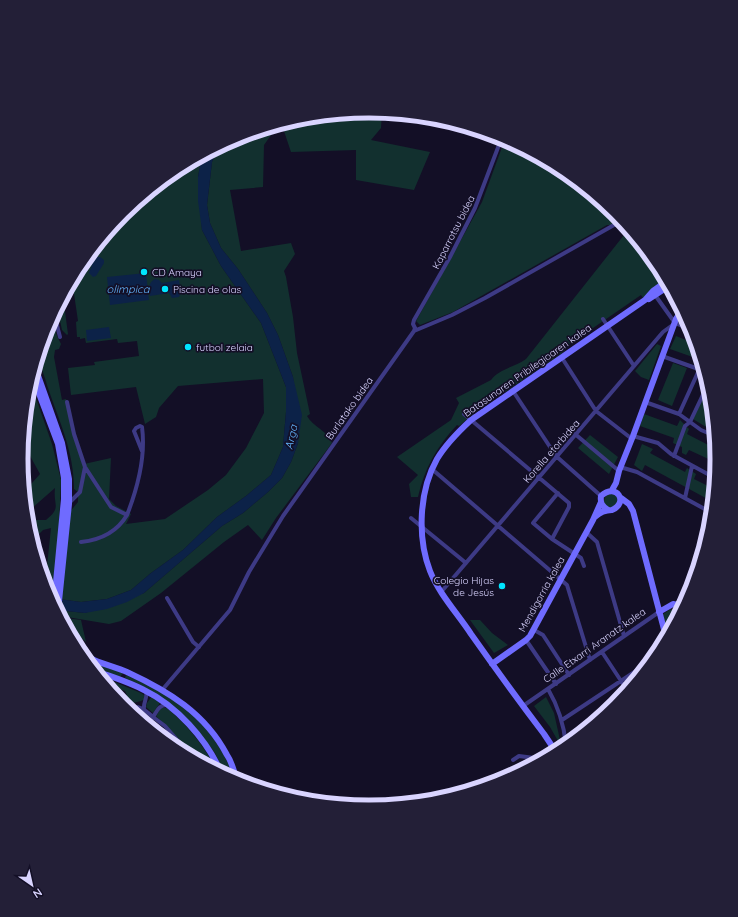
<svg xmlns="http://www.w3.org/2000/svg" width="738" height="917" viewBox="0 0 738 917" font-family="Quicksand,sans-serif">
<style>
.green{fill:#12302f}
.water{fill:#0c2248}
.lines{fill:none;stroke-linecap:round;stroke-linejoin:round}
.street{stroke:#3d3a85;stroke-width:4}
.secondary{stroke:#6f6bff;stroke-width:6}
.poi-dot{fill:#00e5ff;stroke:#130f26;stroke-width:1.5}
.labels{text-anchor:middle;stroke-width:3.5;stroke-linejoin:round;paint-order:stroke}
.street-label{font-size:10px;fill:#d9d4ff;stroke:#130f26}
.poi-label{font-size:10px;fill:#d9d4ff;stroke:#130f26;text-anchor:start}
.water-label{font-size:11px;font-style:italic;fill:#62b6ff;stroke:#130f26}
.rim{fill:none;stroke:#d9d4ff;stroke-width:5}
</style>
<rect width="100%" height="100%" fill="#130f26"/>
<path class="green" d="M369,111L382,112L381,128L371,140L430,152L414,190L356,180V150L291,152L283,128H276L264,145L263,187L230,190L241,251L291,243L295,254L284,271L286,277L293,317L297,353L310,414L307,416C313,427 327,430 332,443L276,518L262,540L248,525L224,542L161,593L121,621L109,624L61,616L57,610L85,613L144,593L222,526L243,513L268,492L282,478L291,462L298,443L293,377L278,335L267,313L238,269L221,248L210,223L207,205L212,162L219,146L232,139V145L237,144L235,143L236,137L301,117Z
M505,139L563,169L615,213L658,265L666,279L643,298L641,295L564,348L565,351L504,393L502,391L477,408L478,410L459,426L457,425C437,446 424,469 418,497H411L409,484L418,475L397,457L451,420L459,403L456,398L491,380C499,369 515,367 526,359L624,235C618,225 619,225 607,225L453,312L420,325L416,321L482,202Z
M202,155L198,177L202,230L221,266L261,323L286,387V412L283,447L271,475L246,496L217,517L183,550L151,573L131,590L107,599L81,602L51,598L47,591L40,566H47L51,528L43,530L32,541L30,533L32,532L30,533L27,520H46C62,507 53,506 55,488L31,509L26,510L24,492L40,474L23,443L28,390L30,381L52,444L61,480L59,525L78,502V492L74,489C74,451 59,421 47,385C45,376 39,365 39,355C38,348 48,325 52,318L57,336L61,344L59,349L55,350L54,357L62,400L66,399L67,402L84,464L111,458L109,499L116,506L131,514L126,524L165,519L208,490L226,475L246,448L264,413L263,379L178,386L159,408L156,417L145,424L136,387L71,395L68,368L95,365L94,362L139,356L137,341L118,343L117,339L86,343L85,338L80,339V337H77L76,322L78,321L72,280L80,265L123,212L176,169Z
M63,296L68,334L67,335L62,330L57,307Z
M676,336L696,344L701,360L670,349Z
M657,344L661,346L649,380L641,377L635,371Z
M673,363L687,368L672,406L658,400Z
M709,386L714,424L711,430L693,419Z
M644,414L677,426L680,420L689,429L687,434L716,449L717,463L689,450L686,455L682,453V447L673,443L674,438L640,426Z
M590,435L618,457L609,474L578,448Z
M642,444L653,449L650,453L685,472L687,468L696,474L694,479L714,489L713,502L645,465L642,471L634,465Z
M604 501a7 7 0 1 1 14 0a7 7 0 1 1-14 0Z
M671,609L673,611L669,631L667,636L663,614Z
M65,618L81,620L86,642L66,624L64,620Z
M470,620H480L492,633L508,645L494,653Z
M87,661L123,673L120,677L91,666Z
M126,675C142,682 159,689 173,698C201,718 224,748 235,780L225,774L215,753L201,735L159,696L139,684L125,678Z
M100,676L141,693L144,695L145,699L141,701L125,705L127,695L125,691L107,685Z
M152,696L160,703L153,713L146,707L147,703Z
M546,697L554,713L560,740L558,741L550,727L534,706Z
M161,708H167C190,728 203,745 218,771L194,758L188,748L156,716Z"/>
<path class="water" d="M219,146L212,162L207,205L210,223L221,248L238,269L267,313L278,335L293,377L302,415L298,443L291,462L282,478L268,492L243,513L222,526L144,593L127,602L107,609L85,613L57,610L51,598L81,602L107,599L131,590L151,573L183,550L217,517L246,496L271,475L283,447L286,412V387L261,323L221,266L202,230L198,201V177L202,155Z
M96,257H100L104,260V263L96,276L93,277L89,273L93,262Z
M146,273L149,300L110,305L107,277Z
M155,279L159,280L162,283L179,280L181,292L179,297L172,298L169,293L150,296C149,288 148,283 155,279Z
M109,327L111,338L87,341L86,330Z"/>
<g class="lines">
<path class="street" d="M661,274L673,293
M655,295L675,323
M54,314L60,337
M603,319L634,366
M675,323L692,330
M414,331L415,328L413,324L414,320L450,257L475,208L502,137
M662,356L704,371
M562,358L596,411L632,439
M513,391L556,456L601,496
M67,402L74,434L85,467L111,507L127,515C138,487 146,457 142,427L140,426L136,428L134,431L142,451
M645,402L679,414L701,430L715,436
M464,414L569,503V507L552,539
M679,414L699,370
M575,434L619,471
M710,434L714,426
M633,436L658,443L671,454L715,478
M674,456L685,426L690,422L708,384
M620,467L637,472L712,513
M433,470L567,585L590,660
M558,493L533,523L552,539L581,558L584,566
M685,498L692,466
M69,503L80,492L85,467
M411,518L466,563
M586,532L597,542L624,636
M81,542C100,540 117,532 127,515
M442,591L663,332L674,324
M167,598L193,642L199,647
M534,630L543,635L569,675
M526,640L556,684
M602,652L627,690
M163,689L230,610L249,572L283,516L414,331L452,315L485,298L614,225H620L621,220
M548,689C558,706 564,725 566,745
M168,705C159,704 157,711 153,717L165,726L191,756
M523,706L659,612
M128,708C139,705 144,709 153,717L148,725
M144,709C143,702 148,698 146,691
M562,720L651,661
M513,760L519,756L542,759"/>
<path class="secondary" d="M649,299L669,286
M35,367L62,443L69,479V504L58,611
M32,375L58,444L64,478V499L54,603
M612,490L616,483L619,471L633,436L676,319L682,310
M621,498L629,504L633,511L666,637
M595,517C600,512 605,510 612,510C629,503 617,482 601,496C600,503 602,506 608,510
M659,612L673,604L678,605
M675,621L678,605L697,570
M71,635C78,639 80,644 80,652
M80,651C93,663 111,665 127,672C168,691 205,713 227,755C232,762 234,772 237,780
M492,664L526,640L530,636L593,520L601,502
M96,671C112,677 129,682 144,690C177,706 206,739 221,772
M554,752L552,746L544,734C519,701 495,668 471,634C458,614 439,594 430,571C417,537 419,491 437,459C446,444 458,432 471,420L645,300L653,291L667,281"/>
</g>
<g class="poi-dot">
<circle cx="144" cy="272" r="4"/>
<circle cx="165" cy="289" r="4"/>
<circle cx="188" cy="347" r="4"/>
<circle cx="502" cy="586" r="4"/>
</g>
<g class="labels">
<g class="street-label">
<text transform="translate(453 232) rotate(-63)" y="4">Kaparrotsu bidea</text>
<text transform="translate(527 370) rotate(-35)" y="4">Batasunaren Pribilegioaren kalea</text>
<text transform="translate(349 408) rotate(-55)" y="4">Burlatako bidea</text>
<text transform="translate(551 451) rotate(-49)" y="4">Korella etorbidea</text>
<text transform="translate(541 594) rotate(-61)" y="4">Mendigorria kalea</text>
<text transform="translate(594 645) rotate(-35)" y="4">Calle Etxarri Aranatz kalea</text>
</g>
<g class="poi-label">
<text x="152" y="276">CD Amaya</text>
<text x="173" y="293">Piscina de olas</text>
<text x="196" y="351">futbol zelaia</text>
<text x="494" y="584" text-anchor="end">Colegio Hijas<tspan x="494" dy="12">de Jesús</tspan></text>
</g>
<g class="water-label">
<text x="128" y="293">olimpica</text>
<text transform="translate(291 437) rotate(-78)" y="4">Arga</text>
</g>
</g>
<path d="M0 0H738V917H0ZM28 459a341 341 0 1 1 682 0a341 341 0 1 1-682 0Z" fill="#231f37" fill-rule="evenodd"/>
<path class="rim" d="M28 459a341 341 0 1 1 682 0a341 341 0 1 1-682 0Z"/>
<g transform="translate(32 885) rotate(146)" stroke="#130f26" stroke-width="3" paint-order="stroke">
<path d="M0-3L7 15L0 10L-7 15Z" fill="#d9d4ff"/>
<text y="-6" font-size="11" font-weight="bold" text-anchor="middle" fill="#d9d4ff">N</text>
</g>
</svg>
